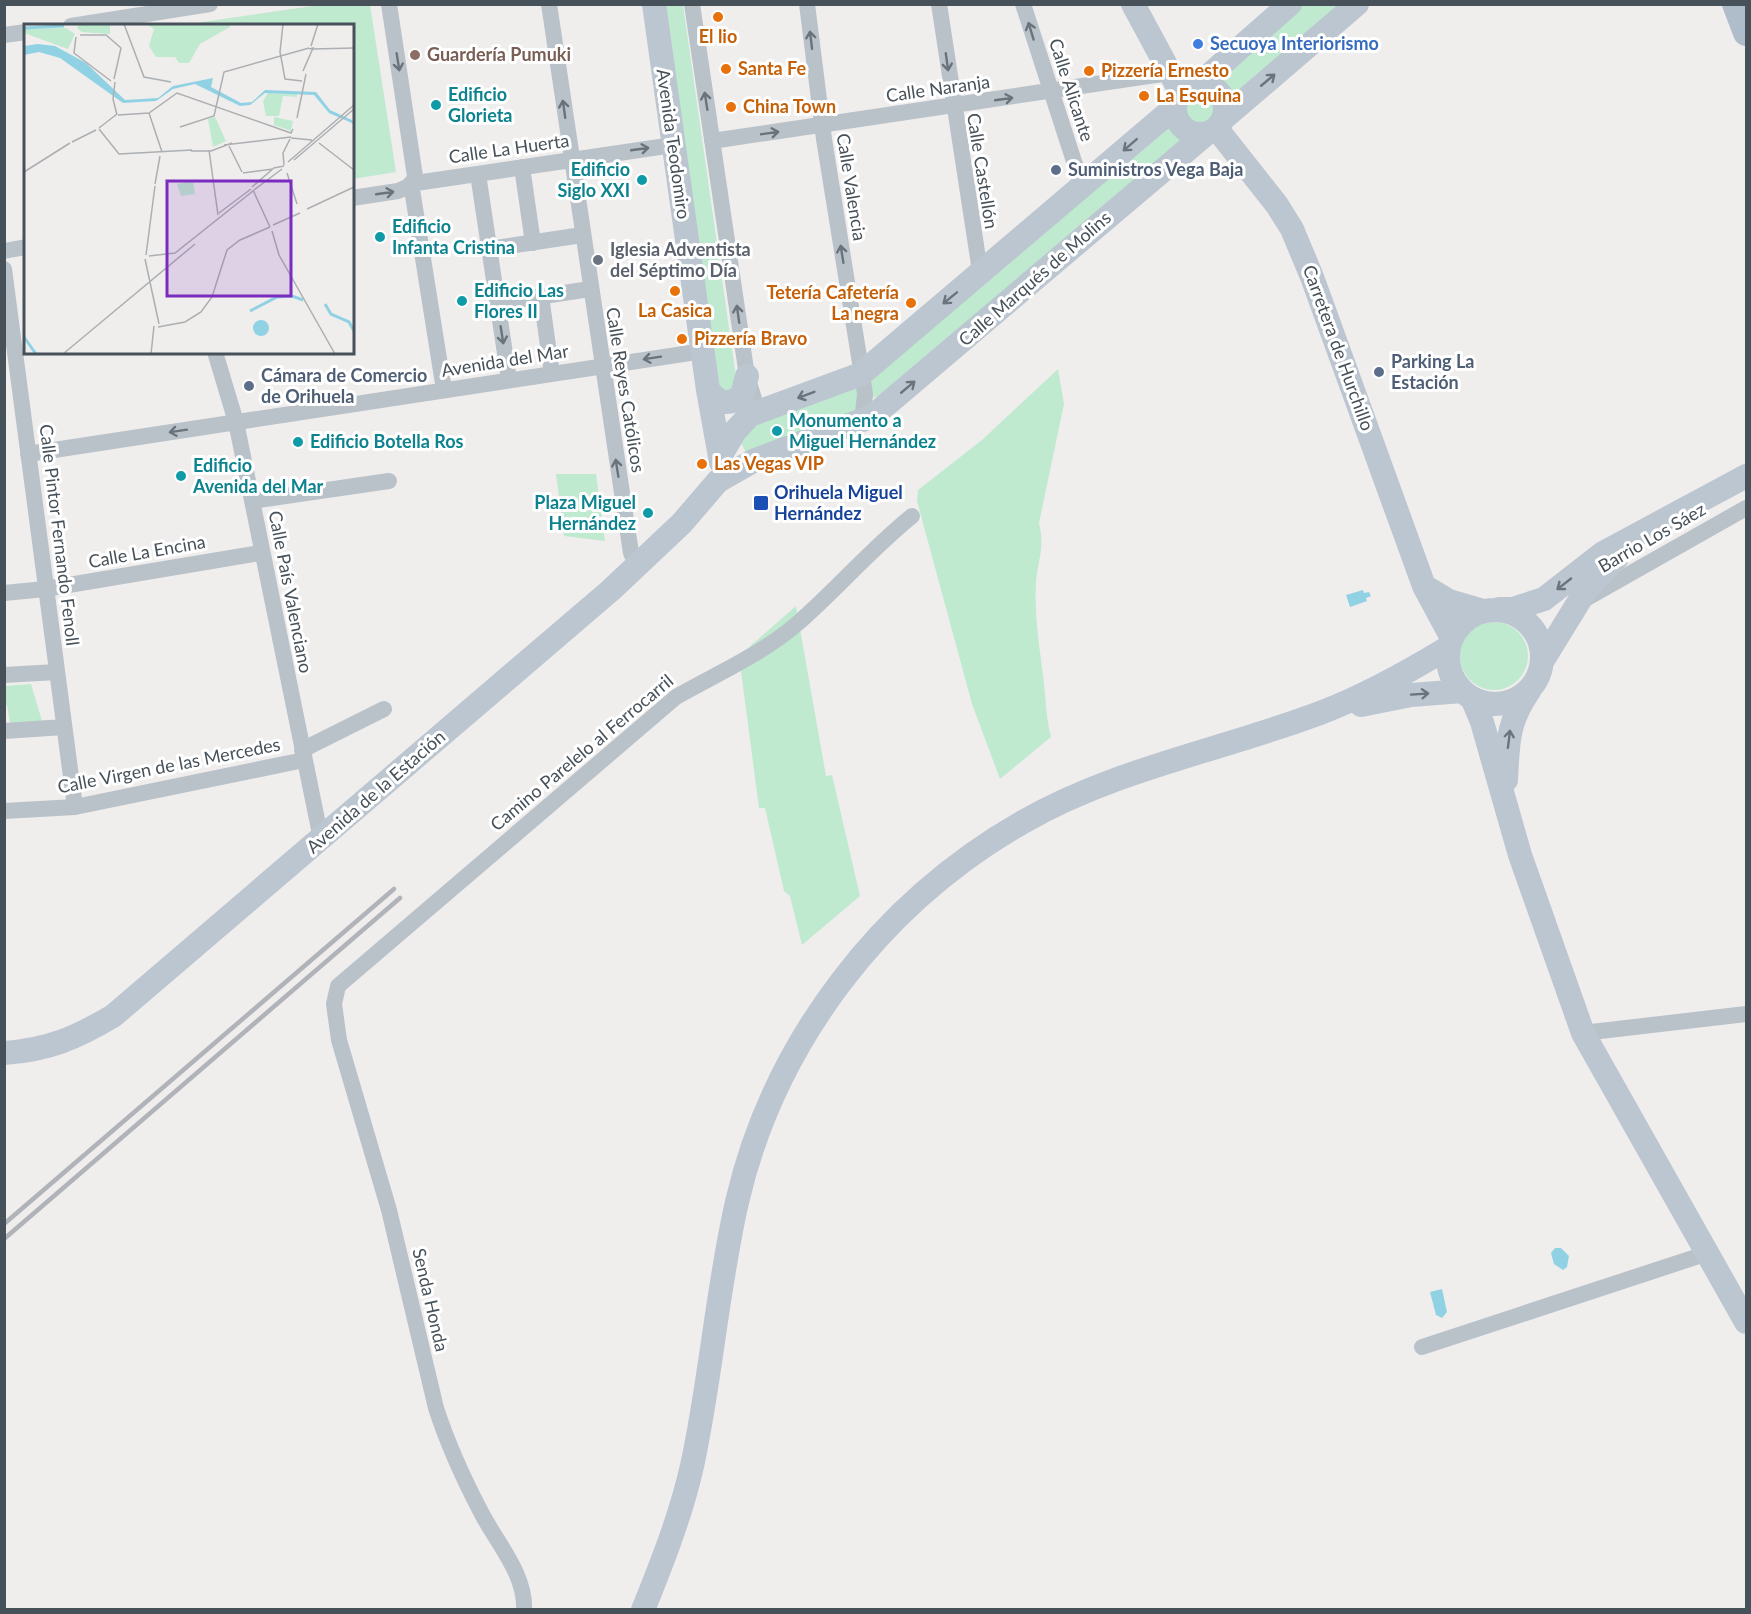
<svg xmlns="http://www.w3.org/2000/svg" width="1751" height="1614" viewBox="0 0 1751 1614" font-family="Lato,sans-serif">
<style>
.green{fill:#bfeacf}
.water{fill:#90d2e3}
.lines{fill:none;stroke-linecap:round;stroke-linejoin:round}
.street{stroke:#bac2c9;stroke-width:16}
.secondary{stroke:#bcc6d0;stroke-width:24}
.primary{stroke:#afbdca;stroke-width:26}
.rail{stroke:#b0b3b7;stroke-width:4.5}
.oneway{stroke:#6a737b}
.oneway2{stroke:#6a747d}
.food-dot{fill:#e8710a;stroke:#fff;stroke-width:2}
.shop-dot{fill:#3f7fe0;stroke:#fff;stroke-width:2}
.education-dot{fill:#8d6e63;stroke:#fff;stroke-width:2}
.culture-dot{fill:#0f9aa8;stroke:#fff;stroke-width:2}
.service-dot{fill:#5c6f8a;stroke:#fff;stroke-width:2}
.worship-dot{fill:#6b7280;stroke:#fff;stroke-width:2}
.transit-dot{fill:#1a4fb4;stroke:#fff;stroke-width:2}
.labels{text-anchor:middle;stroke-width:6;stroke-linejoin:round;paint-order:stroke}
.food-label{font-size:18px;font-weight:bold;fill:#c56008;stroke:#fff;text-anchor:start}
.shop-label{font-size:18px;font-weight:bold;fill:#366cbe;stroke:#fff;text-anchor:start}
.education-label{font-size:18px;font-weight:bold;fill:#785e54;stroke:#fff;text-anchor:start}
.street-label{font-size:18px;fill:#475159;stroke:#fff}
.culture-label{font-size:18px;font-weight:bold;fill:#0d838f;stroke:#fff;text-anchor:start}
.service-label{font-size:18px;font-weight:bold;fill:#4e5e75;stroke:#fff;text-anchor:start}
.worship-label{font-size:18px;font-weight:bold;fill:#5b616d;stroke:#fff;text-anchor:start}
.transit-label{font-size:18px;font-weight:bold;fill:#164399;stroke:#fff;text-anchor:start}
.inset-river{fill:none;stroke:#90d2e3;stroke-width:3}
.inset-road{fill:none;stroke:#acafb2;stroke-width:1.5}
.view{fill:#7b2cbf;fill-opacity:0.15;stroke:#7b2cbf;stroke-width:3}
.inset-edge{fill:none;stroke:#475159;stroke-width:3}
</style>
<rect width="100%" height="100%" fill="#f0eded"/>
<path class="green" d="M319,5H370L396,172L353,179L352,26L182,25Z
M661,5H683L737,384L735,392L720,394Z
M1300,5H1341L1213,120L878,401L876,396L849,416L752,465L735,431L801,407L1192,94L1198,93Z
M1058,369L1064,404L1039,523C1045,548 1038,559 1036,582C1034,617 1040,649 1044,683C1046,701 1046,718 1051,737L1000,779L972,704L917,501L918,490L982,440Z
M556,474H596L605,541L564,536Z
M796,606L826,776L832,775L860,896L802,945L790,896L784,891L765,808H759L739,656Z
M1460 656a34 34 0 1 1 68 0a34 34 0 1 1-68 0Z
M31,684L42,721L10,723L7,705H5V686Z"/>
<path class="water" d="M1363,590L1364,593L1369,592L1371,596L1366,598L1367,601L1350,607L1346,595Z
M1555,1248H1561L1569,1256L1567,1267L1563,1270L1554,1264L1551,1253Z
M1442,1289L1447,1312L1442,1318L1436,1315L1430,1292Z"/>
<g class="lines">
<path class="street" d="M389,4L416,183
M549,4L631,553L637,566
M692,4L747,376L755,402L762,410
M807,4L824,139L865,394L862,422
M939,4L980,271
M1023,4L1082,186
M71,26L210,4
M4,35L26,32
M712,141L1169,73
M522,167L533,243
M478,174L509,380
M411,183L444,390
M352,198L398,191L416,183L673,145
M489,249L582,235
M4,251L26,247
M4,269L75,807
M541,296L552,374
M497,303L590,289
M215,352L236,422L321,839
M28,454L703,351
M252,501L389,481
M4,593L45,589L260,553
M1587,598L1746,508
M4,675L57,672
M4,731L64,727
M302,750L384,709
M4,811L75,807L304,760
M1583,1033L1746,1014
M1422,1347L1708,1253
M524,1610C526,1575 497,1543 482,1514C464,1480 448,1445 436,1408L389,1210L339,1040L334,1004L338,986L676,697C718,673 761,655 798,623C837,589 871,549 912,516"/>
<path class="secondary" d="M654,4L708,390L721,462
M1133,4L1181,93
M1175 109a25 25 0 1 1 50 0a25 25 0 1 1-50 0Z
M1199,84L1290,4
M1224,118L1357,4
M1217,129L1277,205L1292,229L1312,277L1424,586L1452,638
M708,390C719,404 729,406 742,395L747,376
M721,455L735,431L750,415L861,374L1175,107
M1424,586L1449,601L1483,611
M1499,609H1513L1544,599L1603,553L1746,476
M1448 657a47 47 0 1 1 94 0a47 47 0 1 1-94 0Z
M1543,660L1586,590L1617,558
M1472,698L1482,722L1520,855L1583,1033L1746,1322
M1361,705L1411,695L1463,691
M1506,780C1508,743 1507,723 1529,691
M4,1053C48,1050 76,1038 113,1016L611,590L682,523L718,481L753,461L873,416L1207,133
M643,1610C662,1563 681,1515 692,1466C711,1379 717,1289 737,1202C774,1042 881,903 1023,822C1115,769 1222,750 1320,713C1365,696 1408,672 1449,647"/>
<path class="primary" d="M1735,4L1746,33"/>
<path class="rail" d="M4,1224L394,889
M4,1239L400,898"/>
</g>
<defs><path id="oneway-shaft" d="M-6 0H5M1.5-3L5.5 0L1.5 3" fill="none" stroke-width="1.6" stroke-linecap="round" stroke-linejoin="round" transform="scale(1.5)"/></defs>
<g class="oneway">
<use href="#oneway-shaft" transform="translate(1031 31) rotate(-107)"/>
<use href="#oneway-shaft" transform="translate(811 40) rotate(-97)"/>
<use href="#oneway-shaft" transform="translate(398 62) rotate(81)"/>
<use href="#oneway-shaft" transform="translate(947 62) rotate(82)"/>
<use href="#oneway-shaft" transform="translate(1004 99) rotate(-8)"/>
<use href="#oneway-shaft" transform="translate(706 101) rotate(-99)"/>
<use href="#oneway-shaft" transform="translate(564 109) rotate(-98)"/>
<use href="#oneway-shaft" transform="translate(770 133) rotate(-8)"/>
<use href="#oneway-shaft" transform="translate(640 149) rotate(-8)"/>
<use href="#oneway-shaft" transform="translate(385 193) rotate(-8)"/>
<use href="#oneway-shaft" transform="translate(842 254) rotate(-99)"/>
<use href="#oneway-shaft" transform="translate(738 314) rotate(-98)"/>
<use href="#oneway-shaft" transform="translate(502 335) rotate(81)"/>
<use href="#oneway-shaft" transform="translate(652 358) rotate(171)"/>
<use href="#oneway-shaft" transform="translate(178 431) rotate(171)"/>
<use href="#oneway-shaft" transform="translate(617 468) rotate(-99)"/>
</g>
<g class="oneway2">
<use href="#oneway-shaft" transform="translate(1268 80) rotate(-40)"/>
<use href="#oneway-shaft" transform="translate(1130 145) rotate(139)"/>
<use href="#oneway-shaft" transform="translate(950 298) rotate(141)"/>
<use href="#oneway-shaft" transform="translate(908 387) rotate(-40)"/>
<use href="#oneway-shaft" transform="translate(806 395) rotate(159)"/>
<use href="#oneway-shaft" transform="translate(1564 584) rotate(142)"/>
<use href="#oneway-shaft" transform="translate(1420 694) rotate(-4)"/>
<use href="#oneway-shaft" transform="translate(1509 739) rotate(-83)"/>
</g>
<g class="food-dot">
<circle cx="718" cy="17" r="6"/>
<circle cx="726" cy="69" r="6"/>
<circle cx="1089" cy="71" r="6"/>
<circle cx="1144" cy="96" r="6"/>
<circle cx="731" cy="107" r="6"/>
<circle cx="675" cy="291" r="6"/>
<circle cx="911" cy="303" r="6"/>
<circle cx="682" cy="339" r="6"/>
<circle cx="702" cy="464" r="6"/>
</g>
<circle class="shop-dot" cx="1198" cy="44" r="6"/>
<circle class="education-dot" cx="415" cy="55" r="6"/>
<g class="culture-dot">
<circle cx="436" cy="105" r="6"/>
<circle cx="642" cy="180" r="6"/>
<circle cx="380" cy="237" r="6"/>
<circle cx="462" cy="301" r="6"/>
<circle cx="777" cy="431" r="6"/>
<circle cx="298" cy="442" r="6"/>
<circle cx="181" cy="476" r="6"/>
<circle cx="648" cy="513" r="6"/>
</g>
<g class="service-dot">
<circle cx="1056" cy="170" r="6"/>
<circle cx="1379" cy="372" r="6"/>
<circle cx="249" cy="386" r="6"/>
</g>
<circle class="worship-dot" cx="598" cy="260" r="6"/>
<rect class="transit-dot" x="753" y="495" width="16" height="16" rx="3"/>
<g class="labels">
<g class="food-label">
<text x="718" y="43" text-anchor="middle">El lio</text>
<text x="738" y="75">Santa Fe</text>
<text x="1101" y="77">Pizzería Ernesto</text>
<text x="1156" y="102">La Esquina</text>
<text x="743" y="113">China Town</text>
<text x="899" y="299" text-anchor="end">Tetería Cafetería<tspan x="899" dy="21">La negra</tspan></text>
<text x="675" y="317" text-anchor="middle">La Casica</text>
<text x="694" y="345">Pizzería Bravo</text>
<text x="714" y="470">Las Vegas VIP</text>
</g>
<g class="shop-label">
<text x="1210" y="50">Secuoya Interiorismo</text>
</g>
<g class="education-label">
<text x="427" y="61">Guardería Pumuki</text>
</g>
<g class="street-label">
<text transform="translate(938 89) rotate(-8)" y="6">Calle Naranja</text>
<text transform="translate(1071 90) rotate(72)" y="6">Calle Alicante</text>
<text transform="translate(673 144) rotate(82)" y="6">Avenida Teodomiro</text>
<text transform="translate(509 149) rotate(-8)" y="6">Calle La Huerta</text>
<text transform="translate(982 171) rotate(81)" y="6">Calle Castellón</text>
<text transform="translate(851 187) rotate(81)" y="6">Calle Valencia</text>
<text transform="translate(1035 279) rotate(-41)" y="6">Calle Marqués de Molins</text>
<text transform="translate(1338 348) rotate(70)" y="6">Carretera de Hurchillo</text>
<text transform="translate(505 361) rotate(-9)" y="6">Avenida del Mar</text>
<text transform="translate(625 390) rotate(81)" y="6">Calle Reyes Católicos</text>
<text transform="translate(59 535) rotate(83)" y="6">Calle Pintor Fernando Fenoll</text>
<text transform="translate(1652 538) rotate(-30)" y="6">Barrio Los Sáez</text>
<text transform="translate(147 552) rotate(-10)" y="6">Calle La Encina</text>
<text transform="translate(290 592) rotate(79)" y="6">Calle País Valenciano</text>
<text transform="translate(582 753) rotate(-40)" y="6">Camino Parelelo al Ferrocarril</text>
<text transform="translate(169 766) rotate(-11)" y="6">Calle Virgen de las Mercedes</text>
<text transform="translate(376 792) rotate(-41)" y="6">Avenida de la Estación</text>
<text transform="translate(430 1300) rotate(77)" y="6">Senda Honda</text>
</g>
<g class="culture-label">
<text x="448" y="101">Edificio<tspan x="448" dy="21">Glorieta</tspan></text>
<text x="630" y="176" text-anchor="end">Edificio<tspan x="630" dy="21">Siglo XXI</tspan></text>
<text x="392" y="233">Edificio<tspan x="392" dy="21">Infanta Cristina</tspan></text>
<text x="474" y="297">Edificio Las<tspan x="474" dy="21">Flores II</tspan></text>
<text x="789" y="427">Monumento a<tspan x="789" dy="21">Miguel Hernández</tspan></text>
<text x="310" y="448">Edificio Botella Ros</text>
<text x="193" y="472">Edificio<tspan x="193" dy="21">Avenida del Mar</tspan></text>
<text x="636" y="509" text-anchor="end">Plaza Miguel<tspan x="636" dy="21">Hernández</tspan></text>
</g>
<g class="service-label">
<text x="1068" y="176">Suministros Vega Baja</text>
<text x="1391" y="368">Parking La<tspan x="1391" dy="21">Estación</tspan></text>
<text x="261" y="382">Cámara de Comercio<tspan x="261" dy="21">de Orihuela</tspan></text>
</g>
<g class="worship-label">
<text x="610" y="256">Iglesia Adventista<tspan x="610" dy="21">del Séptimo Día</tspan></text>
</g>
<g class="transit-label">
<text x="774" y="499">Orihuela Miguel<tspan x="774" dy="21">Hernández</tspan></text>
</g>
</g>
<g transform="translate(24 24)">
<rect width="330" height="330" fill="#f0eded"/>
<path d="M56,0L86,1V10L58,8L53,4ZM122,0H206V3L176,20L165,39H155L151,33H132L125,22L130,5ZM42,4L51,10L44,25L0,9V5ZM244,69L273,70V73L259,72L255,92H242L239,77ZM191,93L202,117L189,123L184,95ZM250,93L269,97L267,107L250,101ZM169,157L171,170L157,172L153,160Z" fill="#bfeacf"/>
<path d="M14,20L31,22L62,39L101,76L134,74L149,62L189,54L187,63L217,79L228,78L241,66L292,68L306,86L328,96L330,100L305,89L290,71L241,69L226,81L216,82L171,60L149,65L132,77L99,79L36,34L15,28L0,31V22ZM229 304a8 8 0 1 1 16 0a8 8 0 1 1-16 0Z" fill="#90d2e3"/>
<path class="inset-river" d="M0,4L40,2M301,280L307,290L325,298L330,307M226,287L253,273L268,272L279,276M0,313L12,330"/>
<path class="inset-road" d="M100,0L120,53L147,58M259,0L256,28L261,55L278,57M56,11H82L97,24L90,55M52,13L50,29L87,57M287,22L294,0M289,25L330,24M279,47L289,24L285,25M91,58L89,75L93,91M125,89L138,128M94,91L125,89L153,69L267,109L269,105M273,94L282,50M156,103L190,92L200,48L285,24M75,104L93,90M75,105L95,130L168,126M267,114L288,116M48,118L72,106M295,119L330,146M200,121L267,113M205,122L218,148M185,126L194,191M167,127H187L208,119M270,136L330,85M264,138L330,81M260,141L259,129L266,115M0,148L46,119M219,149L249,145M263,149L273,180M131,160L136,132M228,163L250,144L260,142M229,166L246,203M230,166L258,145M283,185L330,163M195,189L227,165M249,201L276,189M248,207L255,231L311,330M122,231L131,162M125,232L151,229L229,167M121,235L135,300M134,303L161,298L177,288L188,273L203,226L216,216L246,203M39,330L171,220M127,330L130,302"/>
<path class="view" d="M143,157H267V272H143Z"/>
<rect width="330" height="330" class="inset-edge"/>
</g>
<rect width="1751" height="1614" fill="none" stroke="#475159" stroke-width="12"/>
</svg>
